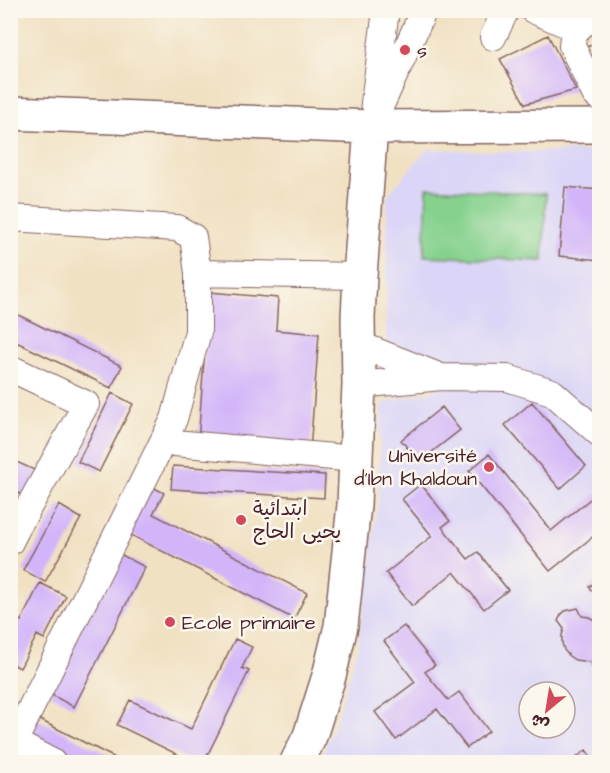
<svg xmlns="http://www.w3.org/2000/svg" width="610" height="773" viewBox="0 0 610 773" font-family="'Architects Daughter','Playpen Sans Arabic',sans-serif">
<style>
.built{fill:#dbd6f7;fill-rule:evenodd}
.green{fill:#86d18e;stroke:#68785c;stroke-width:1.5}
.building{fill:#d2b4f9}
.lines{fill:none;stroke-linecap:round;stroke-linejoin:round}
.minor-casing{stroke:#846360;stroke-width:28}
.major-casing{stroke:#846360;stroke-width:36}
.minor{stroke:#fff;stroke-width:26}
.major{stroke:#fff;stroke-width:33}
.poi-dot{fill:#d1495b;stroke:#fbf7ec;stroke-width:2}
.labels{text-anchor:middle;stroke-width:5;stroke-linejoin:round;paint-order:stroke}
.poi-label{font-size:20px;fill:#4a1f2b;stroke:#fbf7ec;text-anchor:start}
</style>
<rect width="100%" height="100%" fill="#fbf7ec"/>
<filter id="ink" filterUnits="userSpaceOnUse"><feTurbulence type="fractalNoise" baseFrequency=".0167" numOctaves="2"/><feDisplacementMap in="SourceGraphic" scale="12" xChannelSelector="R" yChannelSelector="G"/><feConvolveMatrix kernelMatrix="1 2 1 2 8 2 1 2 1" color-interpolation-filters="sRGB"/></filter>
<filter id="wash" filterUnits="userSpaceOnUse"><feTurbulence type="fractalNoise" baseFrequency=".008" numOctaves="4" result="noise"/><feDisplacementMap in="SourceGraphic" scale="24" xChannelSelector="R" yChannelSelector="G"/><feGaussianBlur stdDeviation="1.35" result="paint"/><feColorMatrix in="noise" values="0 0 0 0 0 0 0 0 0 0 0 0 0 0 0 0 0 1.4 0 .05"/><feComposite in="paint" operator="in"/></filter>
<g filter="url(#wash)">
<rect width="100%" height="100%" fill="#f1e1c3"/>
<path class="built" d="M427,149L518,152L599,151V762H319L334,727L358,646L378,501L381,411L385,402L440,389L386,344L387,196ZM529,692H565V728H529Z"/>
<path class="green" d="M427,188L546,194L543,261L424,256Z"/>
<g id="blocks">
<path class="building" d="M548,35L576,90L525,104L500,59Z
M600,41V95L580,50Z
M565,187L600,190V260L559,256Z
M209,292L278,298L276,330L319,334L310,451L198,442Z
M10,311L122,366L111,388L10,339Z
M112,393L133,404L99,472L78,462Z
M532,402L586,466L560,489L505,425Z
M442,407L460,430L419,462L401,440Z
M489,454L551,531L600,491V531L550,571L469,471Z
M10,459L41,473L29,498L10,489Z
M173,466L325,475L324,498L171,489Z
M421,484L450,521L442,527L468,559L478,552L508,590L484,609L454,572L412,606L386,573L432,536L402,499Z
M151,486L164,493L153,514L307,593L294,619L127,533Z
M59,505L81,518L45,582L23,570Z
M118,553L145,567L74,707L48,693Z
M600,579V600L589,587Z
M40,583L66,596L44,639L37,635L20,668L10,663V627L15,618L21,621Z
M578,608L582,616L589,617L600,623V666L593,667L590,662L575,660L569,656L564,650L562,643V635L564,629L558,621L561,615L565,611Z
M404,626L435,665L425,672L448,700L459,692L489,731L467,748L437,709L396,740L375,712L415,682L384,641Z
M235,639L252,647L242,668L249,671L204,762H193L117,725L130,700L191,729Z
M32,716L123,762H75L22,735Z
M586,750L595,762H571Z"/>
</g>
</g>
<g filter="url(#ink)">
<use href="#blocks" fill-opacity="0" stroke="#846360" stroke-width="1.5"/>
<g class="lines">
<defs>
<path id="minor" d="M533,10L577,29
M600,14C585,23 572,27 572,46L595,94L600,98
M493,37L506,10
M374,103L386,10
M371,127L424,10
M10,218L177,228L193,237L198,273V332L174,419L14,742
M198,273L360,276
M358,344L441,377L359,385
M10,368L86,404L18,526L10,542
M441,377L507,378L552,392L600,434
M163,442L356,459
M10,740L52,762"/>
<path id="major" d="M10,113L371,127L600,126
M297,762L310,736L329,676L341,626L354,505L359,385L358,318L360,276L371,127"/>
</defs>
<use href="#minor" class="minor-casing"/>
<use href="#major" class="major-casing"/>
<use href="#minor" class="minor"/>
<use href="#major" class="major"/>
</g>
</g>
<g class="poi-dot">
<circle cx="405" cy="50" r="6"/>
<circle cx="489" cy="467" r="6"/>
<circle cx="241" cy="520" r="6"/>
<circle cx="170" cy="622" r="6"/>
</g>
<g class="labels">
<g class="poi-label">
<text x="417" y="57">s</text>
<text x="477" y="462" text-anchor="end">Université<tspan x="477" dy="23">d'Ibn Khaldoun</tspan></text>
<text x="253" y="515">ابتدائية<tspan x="253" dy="23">يحيى الحاج</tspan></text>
<text x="182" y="629">Ecole primaire</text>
</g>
</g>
<rect width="610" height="773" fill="none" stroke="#fbf7ec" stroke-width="36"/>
<g transform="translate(547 710) rotate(210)"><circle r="28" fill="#fbf7ec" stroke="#b4a19f" stroke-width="1.5"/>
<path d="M0-4.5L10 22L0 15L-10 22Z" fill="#d1495b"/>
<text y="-9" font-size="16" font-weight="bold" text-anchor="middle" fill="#4a1f2b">ش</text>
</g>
</svg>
